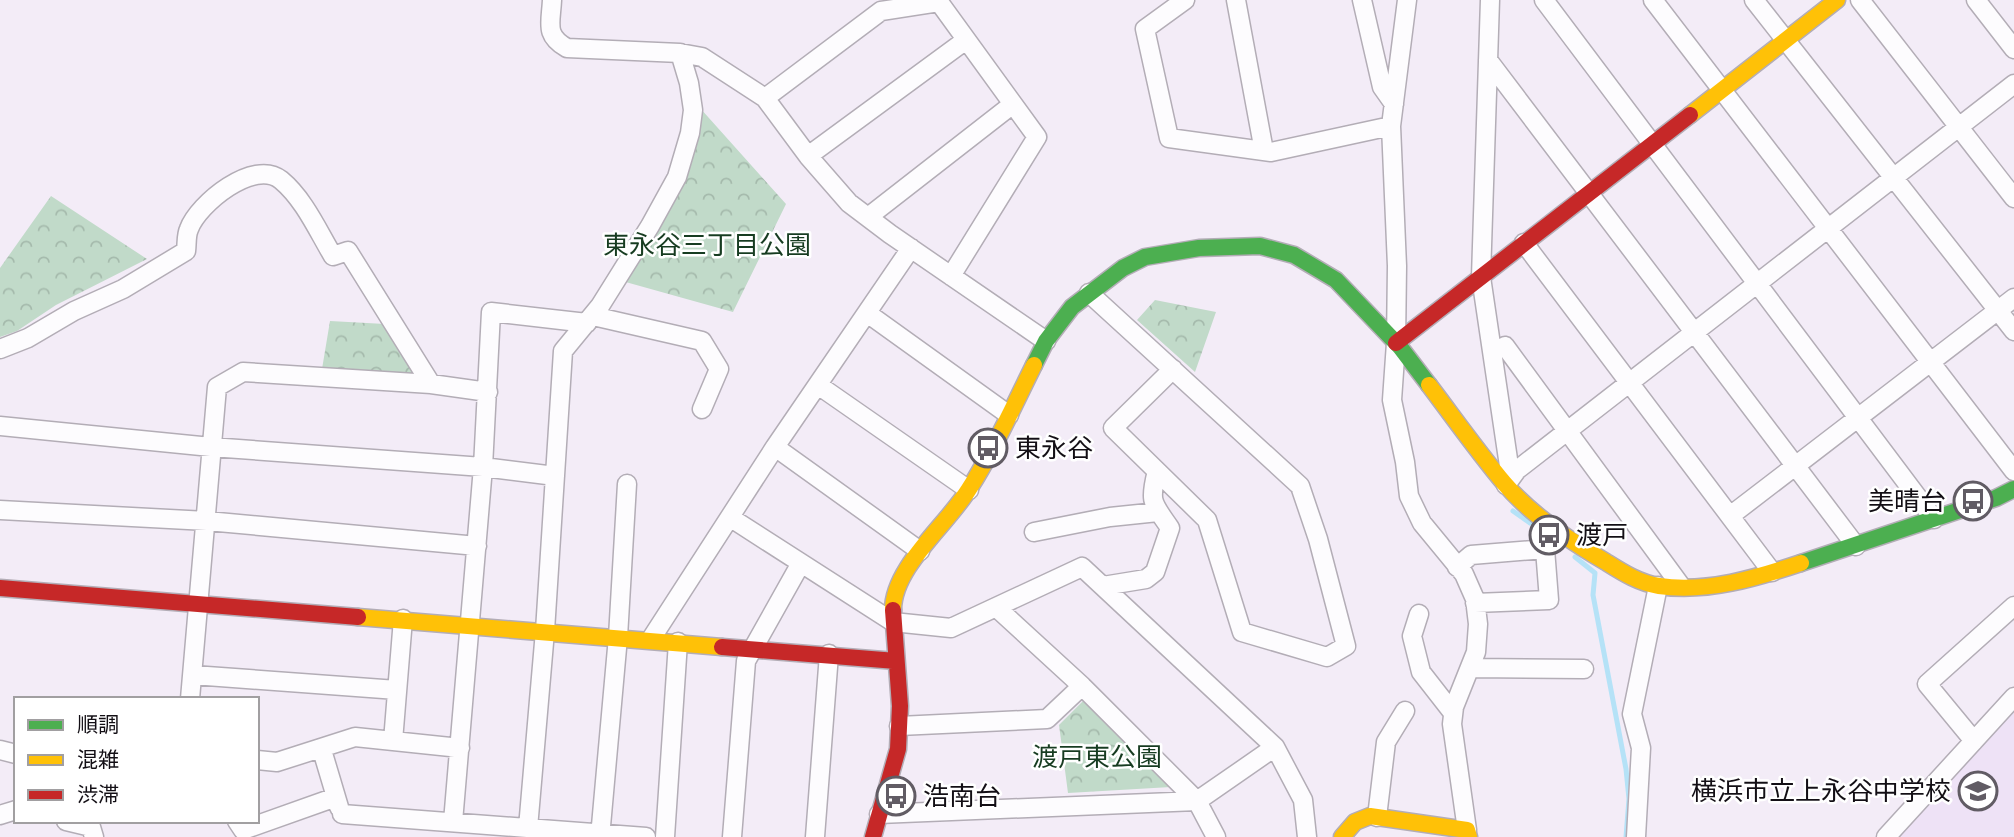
<svg xmlns="http://www.w3.org/2000/svg" width="2014" height="837" viewBox="0 0 2014 837" font-family="Jost,'Noto Sans JP',sans-serif">
<style>
.built{fill:#eee2f6}
.park{fill:url(#park-crowns)}
.lines{fill:none;stroke-linecap:round;stroke-linejoin:round}
.stream{stroke:#b5e2f7;stroke-width:5}
.street-casing{stroke:#b3adb6;stroke-width:21}
.fast-casing{stroke:#b3adb6;stroke-width:19}
.slow-casing{stroke:#b3adb6;stroke-width:19}
.jam-casing{stroke:#b3adb6;stroke-width:19}
.street{stroke:#fdfcfe;stroke-width:18}
.fast{stroke:#4caf50;stroke-width:16}
.slow{stroke:#ffc107;stroke-width:16}
.jam{stroke:#c62828;stroke-width:16}
.labels{text-anchor:middle;stroke-width:5;stroke-linejoin:round;paint-order:stroke}
.park-label{font-size:26px;fill:#173c21;stroke:#fff}
.poi-label{font-size:26px;fill:#130f15;stroke:#fff;text-anchor:start}
</style>
<defs>
<pattern id="park-crowns" width="20" height="18" patternUnits="userSpaceOnUse" patternTransform="scale(1.75)"><rect width="20" height="18" fill="#c1dac9"/><path d="M2 6a3 3 0 1 1 6 0M12 15a3 3 0 1 1 6 0" fill="none" stroke="#a5baac"/></pattern>
</defs>
<rect width="100%" height="100%" fill="#f3ecf7"/>
<path class="built" d="M2014,712V837H1900L1969,760Z"/>
<path class="park" d="M700,108L786,204L733,312L622,281L680,191L693,149Z
M51,196L147,259L56,305L17,331L0,337V268Z
M1155,300L1216,312L1195,372L1137,320Z
M330,321L385,324L418,376L322,369Z
M1085,699L1171,787L1068,793L1059,725Z"/>
<g class="lines">
<path class="stream" d="M1513,511L1530,523
M1575,557L1595,573L1593,595L1626,769L1629,799L1626,837"/>
<defs>
<path id="street" d="M1185,0L1145,29L1169,138L1271,152L1391,126
M1236,0L1264,151
M1362,0L1382,87L1394,104
M1407,0L1391,126L1397,266L1396,343L1392,400L1405,462L1409,496L1422,523L1464,574L1475,599L1478,624L1476,652L1454,707L1452,724L1467,830
M1490,0L1481,277L1509,466L1506,485
M1544,0L1934,519
M1653,0L2014,471
M1754,0L2014,331
M1860,0L2014,198
M1976,0L2014,49
M680,53L702,57L765,98L808,156L849,203L890,234L1046,341
M1488,60L1856,546
M765,98L881,11L939,2L1037,137L951,276
M808,156L966,40
M868,217L1013,104
M1524,243L1772,572
M1089,293L1300,486L1318,539L1346,646L1327,657L1242,632L1207,520L1113,428L1173,369
M867,313L1009,415
M593,316L702,341L719,369L702,409
M1505,346L1681,586
M0,349L28,338L74,311L123,289L186,251C187,244 186,235 189,229C198,204 254,158 281,180C304,199 318,231 333,256L348,251L431,384
M818,385L969,490
M0,426L211,447L483,467L555,476
M775,447L911,248
M1506,485L1517,470L2014,84
M0,510L207,521L477,546
M1730,516L2014,298
M731,518L893,622L951,628L1082,567L1275,747L1303,800L1307,837
M1034,532L1110,517L1158,512
M1457,567L1471,555L1545,549L1549,600L1475,603
M1103,586L1146,579L1155,572L1170,528C1152,502 1149,502 1157,471
M997,608L1082,686L1197,801L1216,837
M1419,614L1412,636L1421,672L1453,713
M651,639L775,447L920,551
M1470,668L1584,669
M193,675L397,690
M190,699L217,387L243,372L431,384L488,392
M899,726L1047,719L1082,686
M393,741L403,619
M1974,741L1927,684L2014,606
M0,750L16,754
M322,750L339,807
M257,760L277,762L355,737L460,748
M342,814L646,837
M879,814L1197,801L1275,747
M0,815L16,810
M1377,817L1386,742L1405,711
M66,821L91,827L94,837
M237,821L243,830L336,797
M453,822L483,467L491,312L587,323
M528,828L545,631L563,351L600,306L650,226L677,177L690,133L693,110L689,83L680,53L567,48C544,35 551,23 552,0
M600,837L618,637L627,484
M665,837L678,642
M732,837L746,661L801,563
M815,837L829,654
M1636,837L1641,748L1632,714L1658,586
M1886,837L2014,697"/>
<path id="fast" d="M1034,365L1046,341L1072,307L1123,268L1145,257L1199,248L1260,246L1294,255L1336,280L1400,347L1429,385
M1801,563L1996,498L2014,489"/>
<path id="slow" d="M1690,115L1837,0
M1429,385C1454,418 1478,452 1504,483C1531,515 1570,541 1606,562C1622,572 1639,583 1659,586C1707,593 1756,578 1801,563
M893,610C893,567 947,525 969,489C994,450 1013,407 1034,365
M358,617L722,647
M1342,837L1355,822L1370,816L1467,830L1469,837"/>
<path id="jam" d="M1396,343L1690,115
M0,588L358,617
M722,647L896,661
M873,837L898,749L900,706L893,610"/>
</defs>
<use href="#street" class="street-casing"/>
<use href="#fast" class="fast-casing"/>
<use href="#slow" class="slow-casing"/>
<use href="#jam" class="jam-casing"/>
<use href="#street" class="street"/>
<use href="#fast" class="fast"/>
<use href="#slow" class="slow"/>
<use href="#jam" class="jam"/>
</g>
<defs>
<symbol id="bus-ring" viewBox="-11 -11 22 22"><circle r="9.5" fill="#fff" stroke="#615c64" stroke-width="1.5"/><path d="M-5-6H5V4H4V6H2V4H-2V6H-4V4H-5ZM-3.5-4V0h7V-4ZM-3.5 1.2v1.5H-2V1.2ZM2 1.2v1.5H3.5V1.2Z" fill="#615c64"/></symbol>
<symbol id="school-ring" viewBox="-11 -11 22 22"><circle r="9.5" fill="#fff" stroke="#615c64" stroke-width="1.5"/><path d="M0-5L7-2L0 1L-7-2ZM-4 1L0 2.5L4 1V4Q0 6-4 4Z" fill="#615c64"/></symbol>
</defs>
<g fill-rule="evenodd">
<use href="#bus-ring" x="966" y="426" width="44" height="44"/>
<use href="#bus-ring" x="1951" y="479" width="44" height="44"/>
<use href="#bus-ring" x="1527" y="513" width="44" height="44"/>
<use href="#school-ring" x="1956" y="769" width="44" height="44"/>
<use href="#bus-ring" x="874" y="774" width="44" height="44"/>
</g>
<g class="labels">
<g class="park-label">
<text x="707" y="254">東永谷三丁目公園</text>
<text x="1097" y="766">渡戸東公園</text>
</g>
<g class="poi-label">
<text x="1015" y="457">東永谷</text>
<text x="1946" y="510" text-anchor="end">美晴台</text>
<text x="1576" y="544">渡戸</text>
<text x="1951" y="800" text-anchor="end">横浜市立上永谷中学校</text>
<text x="923" y="805">浩南台</text>
</g>
</g>
<rect x="14" y="697" width="245" height="126" fill="#ffffff" stroke="#a19fa1" stroke-width="2"/>
<rect x="28" y="720" width="35" height="10" fill="#4caf50" stroke="#a19fa1" stroke-width="2"/>
<text x="77" y="732" font-size="21" fill="#130f15">順調</text>
<rect x="28" y="755" width="35" height="10" fill="#ffc107" stroke="#a19fa1" stroke-width="2"/>
<text x="77" y="767" font-size="21" fill="#130f15">混雑</text>
<rect x="28" y="790" width="35" height="10" fill="#c62828" stroke="#a19fa1" stroke-width="2"/>
<text x="77" y="802" font-size="21" fill="#130f15">渋滞</text>
</svg>
